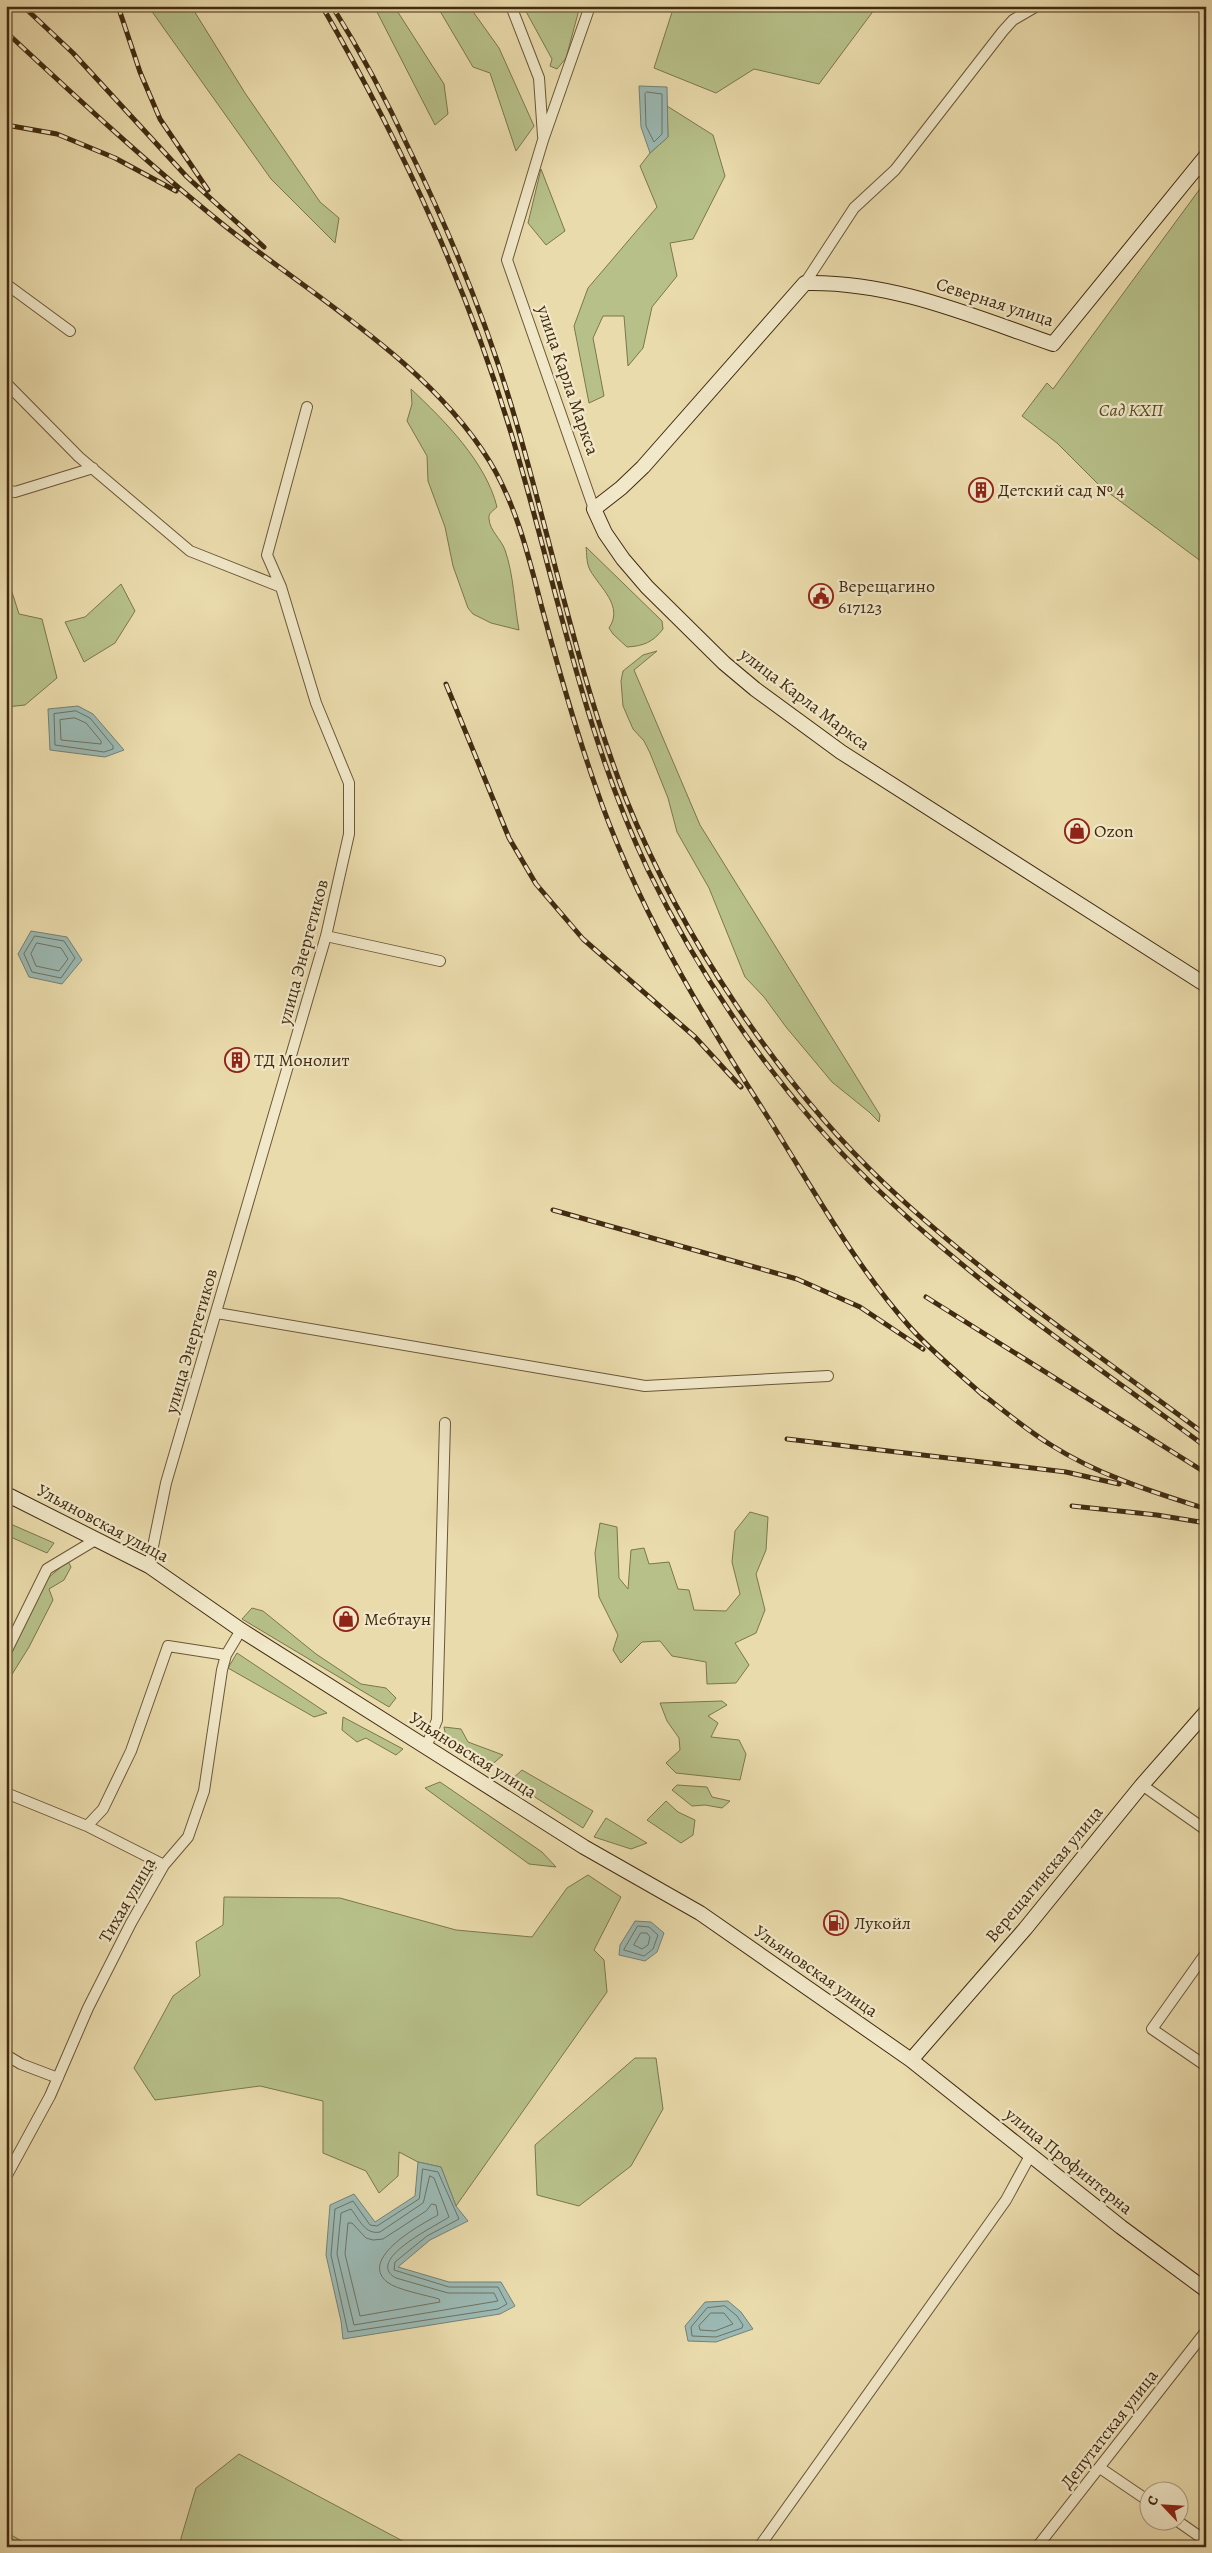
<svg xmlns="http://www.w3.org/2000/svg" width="1212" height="2553" viewBox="0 0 1212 2553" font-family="Alegreya,serif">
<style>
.green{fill:#b7c089;stroke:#7c764d}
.water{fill:#9bb9b4;stroke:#778073}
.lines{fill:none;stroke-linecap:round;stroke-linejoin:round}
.shore{stroke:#6e7262;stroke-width:1}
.street-casing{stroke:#6b5738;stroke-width:12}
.secondary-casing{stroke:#412b11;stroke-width:16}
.street{stroke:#f1e8c9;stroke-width:10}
.secondary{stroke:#f1e8c9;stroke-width:14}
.rail-casing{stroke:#412b11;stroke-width:5}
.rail{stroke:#f1e8c9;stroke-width:3;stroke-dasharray:9;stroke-linecap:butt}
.labels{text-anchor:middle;stroke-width:4.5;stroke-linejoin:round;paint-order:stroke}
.street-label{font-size:18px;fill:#412b11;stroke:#f1e8c9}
.park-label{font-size:18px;font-style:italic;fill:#594929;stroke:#f1e8c9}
.poi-label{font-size:18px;fill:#412b11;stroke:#f1e8c9;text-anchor:start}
</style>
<rect width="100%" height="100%" fill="#eadbac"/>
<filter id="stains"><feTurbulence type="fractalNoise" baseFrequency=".004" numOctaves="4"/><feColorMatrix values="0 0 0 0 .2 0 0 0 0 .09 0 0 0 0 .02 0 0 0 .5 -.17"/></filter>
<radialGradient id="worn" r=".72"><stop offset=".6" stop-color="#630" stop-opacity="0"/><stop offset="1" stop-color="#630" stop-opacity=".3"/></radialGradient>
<path class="green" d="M148,6H191L245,93L320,202L339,218L335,243L271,179Z
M385,6H394L444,84L448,114L435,125L376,10Z
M437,6H469L499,48L534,126L516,151L490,73L473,67Z
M523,6H580L566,58L557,69L550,66L552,59Z
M674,6H877L819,84L754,69L716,93L654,68Z
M667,106L713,135L725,176L693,239L670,243L677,276L652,307L643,348L628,366L624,316H603L593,338L604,396L589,403L574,326L588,288L657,207L640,166L650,153L668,137Z
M541,169L565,231L546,245L528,223Z
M1202,186L1206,189V565L1101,487L1057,443L1022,416L1047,383L1053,389Z
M411,389C444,420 486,462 497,507C493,511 488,513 489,519C490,531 501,539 505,550C514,576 514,603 519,630L491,623L473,614L468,608L453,566L445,527L428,481L427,456L407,421L412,404Z
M586,547L662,621L663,629C653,642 644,646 627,647L613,634L609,628C624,606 600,588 590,570C586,562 587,554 586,547Z
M6,573L19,614L42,619L57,678L25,705L6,707Z
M121,584L135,611L115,643L84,662L65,622L85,617Z
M657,651L634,670L700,825L880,1115L879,1122L869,1112L832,1082L786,1027L764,997L745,977L709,888L677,832L668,798L650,753L644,741L633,729L623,706L621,681L623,671L643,655Z
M750,1512L768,1517L766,1550L756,1574L765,1610L756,1633L735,1643L749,1665L736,1683L707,1684L706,1662L672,1656L660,1641L642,1642L621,1663L613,1650L618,1635L599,1597L595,1553L600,1523L617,1527L619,1578L628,1589L631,1550L644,1548L649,1564L669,1562L678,1589L689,1590L694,1610L726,1611L740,1594L732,1562L735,1531Z
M6,1522L54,1543L47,1553L6,1535Z
M68,1561L71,1567L64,1580L49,1589L53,1600L29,1647L6,1684V1661L47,1579Z
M252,1608L263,1611L316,1654L361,1684L386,1688L396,1698L389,1707L242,1619Z
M237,1653L327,1713L314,1717L228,1668Z
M722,1701L727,1705L708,1716L718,1723L711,1737L739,1740L746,1754L740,1780L676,1773L666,1763L680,1750L679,1738L667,1721L660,1703Z
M343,1717L403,1749L396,1755L366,1738L357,1742L342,1730Z
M444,1727L461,1729L468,1742L503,1755L488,1768L448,1747Z
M522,1770L593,1811L583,1828L510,1781Z
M440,1782L542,1852L556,1867L529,1864L425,1788Z
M677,1785L707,1787L712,1797L730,1801L722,1808L705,1805L692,1806L672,1790Z
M666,1801L678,1812L695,1820L693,1835L681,1843L647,1820Z
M606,1818L647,1843L631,1849L594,1837Z
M588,1875L621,1897L594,1950L604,1960L607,1992L456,2206L441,2167L418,2162L399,2152L398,2176L379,2193L366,2171L323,2153V2101L260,2086L155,2100L134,2068L173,1996L200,1976L196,1942L223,1925L224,1897L340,1898L456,1930L532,1937L567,1888Z
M635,2058H656L663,2109L631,2166L579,2206L537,2195L535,2145Z
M239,2454L414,2547H181V2538L196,2488Z
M6,2532L32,2547H6Z"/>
<path class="water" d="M639,86L667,87L668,137L650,153L641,127Z
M78,706L93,714L124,750L105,757L50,750L48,709Z
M31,931L67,937L82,960L62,984L29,977L18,954Z
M635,1921L651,1922L664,1933L657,1952L645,1961L619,1955L620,1945Z
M418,2162L441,2167L456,2206L468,2221L430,2240L398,2267L449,2282H501L515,2306L500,2314L343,2339L341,2321L326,2255L330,2205L354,2194L375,2222L415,2196Z
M728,2301L741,2312L753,2329L716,2342L688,2341L685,2326L705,2302Z"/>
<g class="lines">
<path class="shore" d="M647,92L662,94V134L654,142L646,126L645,94Z
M76,711L90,718L113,746V749L104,752L55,745L54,714Z
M75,718L86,723L101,741V744L61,740L60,720Z
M35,936L64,941L75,958L61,978L32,972L24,954Z
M37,943L61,948L68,959L59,971L36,966L31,954Z
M638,1926L649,1927L658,1935L653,1949L644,1956L624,1950Z
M641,1933H647L650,1937L648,1945L642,1949L634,1945Z
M423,2169L438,2172L459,2219L427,2236L395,2262L394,2270L449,2287H498L507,2304L498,2309L348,2332L331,2255L335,2209L353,2201L370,2225L377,2226L419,2199Z
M430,2176L434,2178L449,2217C438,2225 363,2260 396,2278L448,2293H494L498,2301L354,2325L337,2254L341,2213L351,2209C359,2219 365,2235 380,2232L423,2203Z
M432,2204L436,2205L438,2215C422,2224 358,2258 387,2282C397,2290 426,2295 439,2299L440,2302L360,2316L345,2254L348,2223H352L366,2238L373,2240L383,2239L426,2211Z
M725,2306L737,2316L743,2325L742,2328L716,2337L692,2336L691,2327L707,2308Z
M711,2313H724L733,2324L715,2331L700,2330L699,2326Z"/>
<defs>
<path id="street" d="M511,6L539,78L543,136
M590,6L543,140L507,260L594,509
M1196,167L1206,175
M805,283L854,208L895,170L1003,31L1013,20L1037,6
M6,284L70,331
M6,383L79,457L190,551L281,587
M6,490L15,492L93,468
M326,936L440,961
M217,1313L645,1386L828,1376
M149,1566L166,1483L326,936L349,834V783L316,703L281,587L267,555L307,407
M6,1652L47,1569L97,1539
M426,1747L437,1720L445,1423
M1142,1785L1206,1830
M6,1793L87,1826L164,1865
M87,1826L103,1809L131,1751L168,1646L226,1655
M1206,1953L1152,2029L1206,2066
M6,2055L21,2064L58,2078
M6,2177L50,2096L88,2008L131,1923L164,1865L188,1837L204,1791L222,1670L226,1655L241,1630
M1100,2468L1150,2502
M1176,2520L1206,2541
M759,2547L1006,2200L1031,2154
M1037,2547L1206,2331"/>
<path id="secondary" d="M1206,156L1053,344C972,316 893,281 805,283L643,467L621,488L594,509L605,533L623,559L647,587L724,663L755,689L841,752L1206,985
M6,1494L149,1566L241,1630L426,1747L584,1847L700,1913L911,2060L1121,2227L1206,2290
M911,2060L1025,1929L1142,1785L1206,1712"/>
</defs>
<use href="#street" class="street-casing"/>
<use href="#secondary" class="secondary-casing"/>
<use href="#street" class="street"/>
<use href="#secondary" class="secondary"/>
<defs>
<path id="rail" d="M23,6L73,53L187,177L264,247
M118,6L140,72L160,119L208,190
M322,6C405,150 471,294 517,453C558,593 585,737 648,870C704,984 779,1093 870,1182C971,1282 1092,1362 1206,1447
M332,6C361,52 387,101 410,151C453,239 490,330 517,425C553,549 579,678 626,799C681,936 778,1082 885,1184C983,1277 1098,1354 1206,1435
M6,32C76,97 146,162 220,222C310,295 428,361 490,462C517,507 529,558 542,608C558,667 574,725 594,782C635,904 700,1012 769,1119C813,1189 854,1264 909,1326C932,1352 960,1374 985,1397
M6,125L57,134L115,158L176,191
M446,684L509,838L536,884L583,939L695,1037L741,1087
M553,1210L797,1279L860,1307L923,1349
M926,1297L1206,1473
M981,1393C1004,1411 1027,1430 1051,1445C1098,1475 1153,1492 1206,1509
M787,1439L1066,1472L1119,1484
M1072,1506L1157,1515L1206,1523"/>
</defs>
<use href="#rail" class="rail-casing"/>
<use href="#rail" class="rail"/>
</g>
<defs>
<symbol id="building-ring" viewBox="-11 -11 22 22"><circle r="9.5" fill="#f1e8c9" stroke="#8f2418" stroke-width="1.5"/><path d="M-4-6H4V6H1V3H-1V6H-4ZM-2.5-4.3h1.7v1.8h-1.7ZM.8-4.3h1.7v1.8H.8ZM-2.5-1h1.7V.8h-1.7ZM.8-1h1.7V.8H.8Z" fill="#8f2418"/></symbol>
<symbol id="civic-ring" viewBox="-11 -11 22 22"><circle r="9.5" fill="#f1e8c9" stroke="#8f2418" stroke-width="1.5"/><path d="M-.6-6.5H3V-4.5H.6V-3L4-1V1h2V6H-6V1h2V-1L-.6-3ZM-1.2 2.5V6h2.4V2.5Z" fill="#8f2418"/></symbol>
<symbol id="shop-ring" viewBox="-11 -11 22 22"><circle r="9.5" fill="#f1e8c9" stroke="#8f2418" stroke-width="1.5"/><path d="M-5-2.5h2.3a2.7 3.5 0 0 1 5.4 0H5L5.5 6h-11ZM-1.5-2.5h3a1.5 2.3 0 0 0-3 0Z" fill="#8f2418"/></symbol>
<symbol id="fuel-ring" viewBox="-11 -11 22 22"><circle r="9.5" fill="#f1e8c9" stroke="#8f2418" stroke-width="1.5"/><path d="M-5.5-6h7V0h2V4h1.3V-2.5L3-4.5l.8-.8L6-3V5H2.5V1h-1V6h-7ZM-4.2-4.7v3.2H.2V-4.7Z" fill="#8f2418"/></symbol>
</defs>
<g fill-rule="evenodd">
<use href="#building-ring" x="967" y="476" width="28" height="28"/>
<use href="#civic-ring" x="807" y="582" width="28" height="28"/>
<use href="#shop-ring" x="1063" y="817" width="28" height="28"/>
<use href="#building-ring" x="223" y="1046" width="28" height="28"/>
<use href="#shop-ring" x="332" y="1605" width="28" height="28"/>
<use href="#fuel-ring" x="822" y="1909" width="28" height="28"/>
</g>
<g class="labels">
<g class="street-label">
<text transform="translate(995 302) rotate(18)" y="6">Северная улица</text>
<text transform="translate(568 380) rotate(71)" y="6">улица Карла Маркса</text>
<text transform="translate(805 699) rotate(37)" y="6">улица Карла Маркса</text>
<text transform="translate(303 952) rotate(-75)" y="6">улица Энергетиков</text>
<text transform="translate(191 1341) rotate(-74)" y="6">улица Энергетиков</text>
<text transform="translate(103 1523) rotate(28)" y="6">Ульяновская улица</text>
<text transform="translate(473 1755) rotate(32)" y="6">Ульяновская улица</text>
<text transform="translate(1044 1874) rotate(-50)" y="6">Верещагинская улица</text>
<text transform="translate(127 1900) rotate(-60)" y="6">Тихая улица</text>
<text transform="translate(816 1971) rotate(35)" y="6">Ульяновская улица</text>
<text transform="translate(1069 2161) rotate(39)" y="6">улица Профинтерна</text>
<text transform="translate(1109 2429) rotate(-52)" y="6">Депутатская улица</text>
</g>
<g class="park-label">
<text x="1131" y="416">Сад КХП</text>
</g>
<g class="poi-label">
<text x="998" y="496">Детский сад № 4</text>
<text x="838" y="592">Верещагино<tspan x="838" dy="21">617123</tspan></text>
<text x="1094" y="837">Ozon</text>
<text x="254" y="1066">ТД Монолит</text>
<text x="364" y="1625">Мебтаун</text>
<text x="854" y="1929">Лукойл</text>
</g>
</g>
<rect width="1212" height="2553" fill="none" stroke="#eadbac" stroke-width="25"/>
<rect x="8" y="8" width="1197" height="2538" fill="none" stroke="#412b11" stroke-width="2.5"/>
<rect x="12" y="12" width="1187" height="2528" fill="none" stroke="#412b11"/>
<g transform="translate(1164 2506) rotate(295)"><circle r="24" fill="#f1e8c9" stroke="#ab9c7f"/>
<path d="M0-4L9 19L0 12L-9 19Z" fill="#8f2418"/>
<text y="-8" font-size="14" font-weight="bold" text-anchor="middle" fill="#412b11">С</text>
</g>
<rect width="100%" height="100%" filter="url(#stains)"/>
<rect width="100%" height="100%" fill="url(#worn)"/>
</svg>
